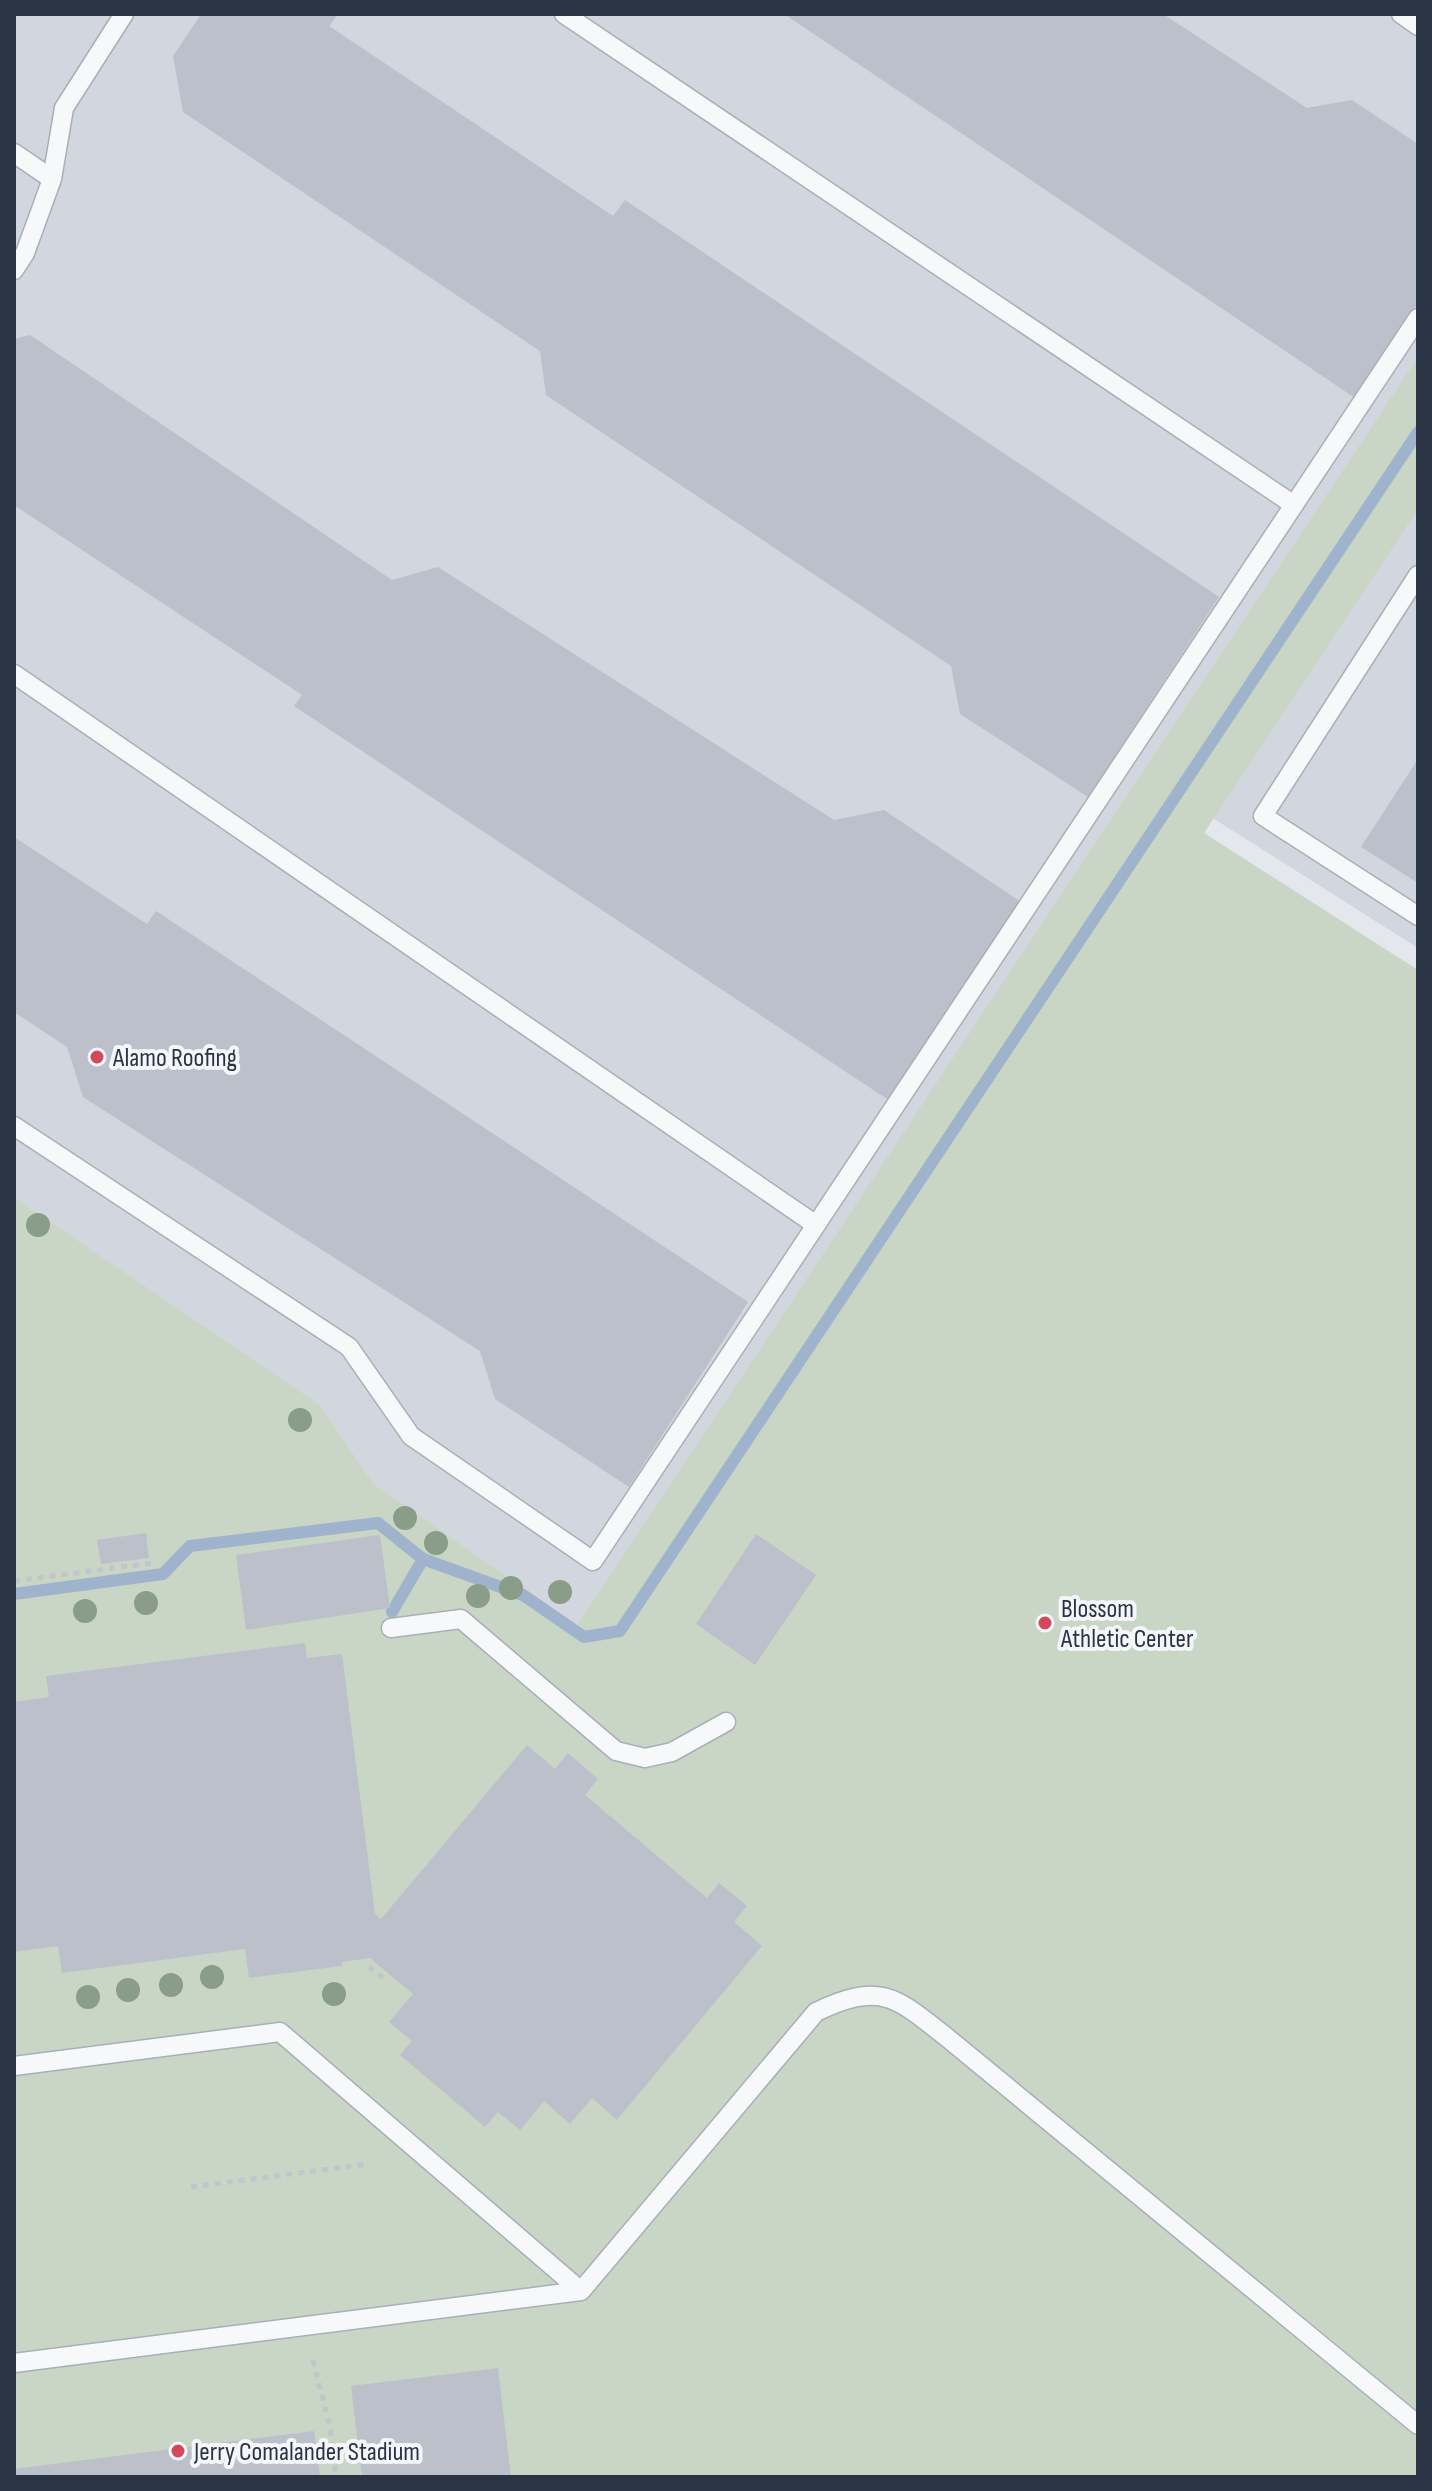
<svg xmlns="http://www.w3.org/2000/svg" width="1432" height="2491" viewBox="0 0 1432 2491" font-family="'Sofia Sans Condensed',sans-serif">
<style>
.built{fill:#d2d6de}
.green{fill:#c9d6c5}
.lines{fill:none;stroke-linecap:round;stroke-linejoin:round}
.stream{stroke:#9fb4cc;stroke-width:12}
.building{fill:#bbc0ca}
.service-casing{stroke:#a9aeb7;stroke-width:21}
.path{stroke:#c2c5cb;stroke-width:5;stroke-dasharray:6 6;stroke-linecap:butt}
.service{stroke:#f7f8fa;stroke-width:18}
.tree{fill:#899d89}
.poi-dot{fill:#d1495b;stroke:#f4f6f9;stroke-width:3}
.labels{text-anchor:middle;stroke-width:8;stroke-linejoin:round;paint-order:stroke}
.poi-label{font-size:26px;fill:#2b3445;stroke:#f4f6f9;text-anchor:start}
</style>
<rect width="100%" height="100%" fill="#e4e7ec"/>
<path class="built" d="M14,14H1418V948L1143,774L577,1625L374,1484L319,1404L14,1197Z"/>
<path class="green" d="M1418,357V509L1204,833L1418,970V2477H14V1197L319,1404L374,1484L577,1625Z"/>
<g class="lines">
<path class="stream" d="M14,1594L163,1574L190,1546L378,1523L423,1559L523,1595L584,1637L620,1631L1418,432
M392,1612L423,1559"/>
</g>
<path class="building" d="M201,14H338L329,26L613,216L625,200L1219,597L1088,797L960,714L951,666L546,395L540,351L183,112L173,56Z
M784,14H1163L1307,108L1352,100L1418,144V303L1355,398Z
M30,335L392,580L438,567L834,820L884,810L1021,902L890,1101L294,706L302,695L14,505V339Z
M1418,759V883L1361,847Z
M14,837L147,924L156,911L748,1302L629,1487L495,1399L480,1351L83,1097L67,1047L14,1012Z
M146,1533L149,1558L101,1564L97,1540Z
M756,1534L816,1575L755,1665L696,1624Z
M380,1535L390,1608L246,1630L236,1555Z
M305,1643L307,1658L342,1654L375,1914L381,1919L527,1745L555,1769L568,1753L598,1779L585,1795L707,1898L719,1883L747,1906L734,1922L762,1946L617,2120L592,2098L570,2124L544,2101L520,2130L498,2112L485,2127L400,2055L412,2041L389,2022L413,1994L370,1958L342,1962V1966L249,1978L245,1949L62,1973L58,1946L14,1952V1702L49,1697L46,1676Z
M498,2368L511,2477H362L351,2386Z
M314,2431L320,2477H14V2469Z"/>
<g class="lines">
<defs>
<path id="service" d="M564,14L1294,505
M1401,14L1418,26
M14,153L52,179
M14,270L25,253L52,179L64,108L124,14
M1418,575L1263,816L1418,916
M14,674L816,1225
M14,1126L349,1347L411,1436L593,1561L1418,318
M391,1628L461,1619L616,1751L645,1758L672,1752L726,1722
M14,2066L280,2032L581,2291
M14,2363L581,2291L816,2012C882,1980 897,1998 950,2040L1418,2425"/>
</defs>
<use href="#service" class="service-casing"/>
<path class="path" d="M14,1581L152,1563
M369,1967L385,1979
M191,2187L368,2164
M313,2360L330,2427L336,2477"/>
<use href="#service" class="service"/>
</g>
<g class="tree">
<circle cx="38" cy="1225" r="12"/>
<circle cx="300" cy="1420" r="12"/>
<circle cx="405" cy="1518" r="12"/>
<circle cx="436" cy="1543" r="12"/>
<circle cx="511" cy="1588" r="12"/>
<circle cx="560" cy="1592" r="12"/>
<circle cx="478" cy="1596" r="12"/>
<circle cx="146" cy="1603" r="12"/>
<circle cx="85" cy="1611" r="12"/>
<circle cx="212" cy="1977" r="12"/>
<circle cx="171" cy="1985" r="12"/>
<circle cx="128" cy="1990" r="12"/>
<circle cx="334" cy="1994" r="12"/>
<circle cx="88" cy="1997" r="12"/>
</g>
<g class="poi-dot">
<circle cx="97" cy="1057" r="8"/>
<circle cx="1045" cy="1623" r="8"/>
<circle cx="178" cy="2451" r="8"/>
</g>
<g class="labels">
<g class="poi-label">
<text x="113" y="1066">Alamo Roofing</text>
<text x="1061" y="1617">Blossom<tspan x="1061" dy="30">Athletic Center</tspan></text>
<text x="194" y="2460">Jerry Comalander Stadium</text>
</g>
</g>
<rect width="1432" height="2491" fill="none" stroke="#2b3445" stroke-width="32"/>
</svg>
